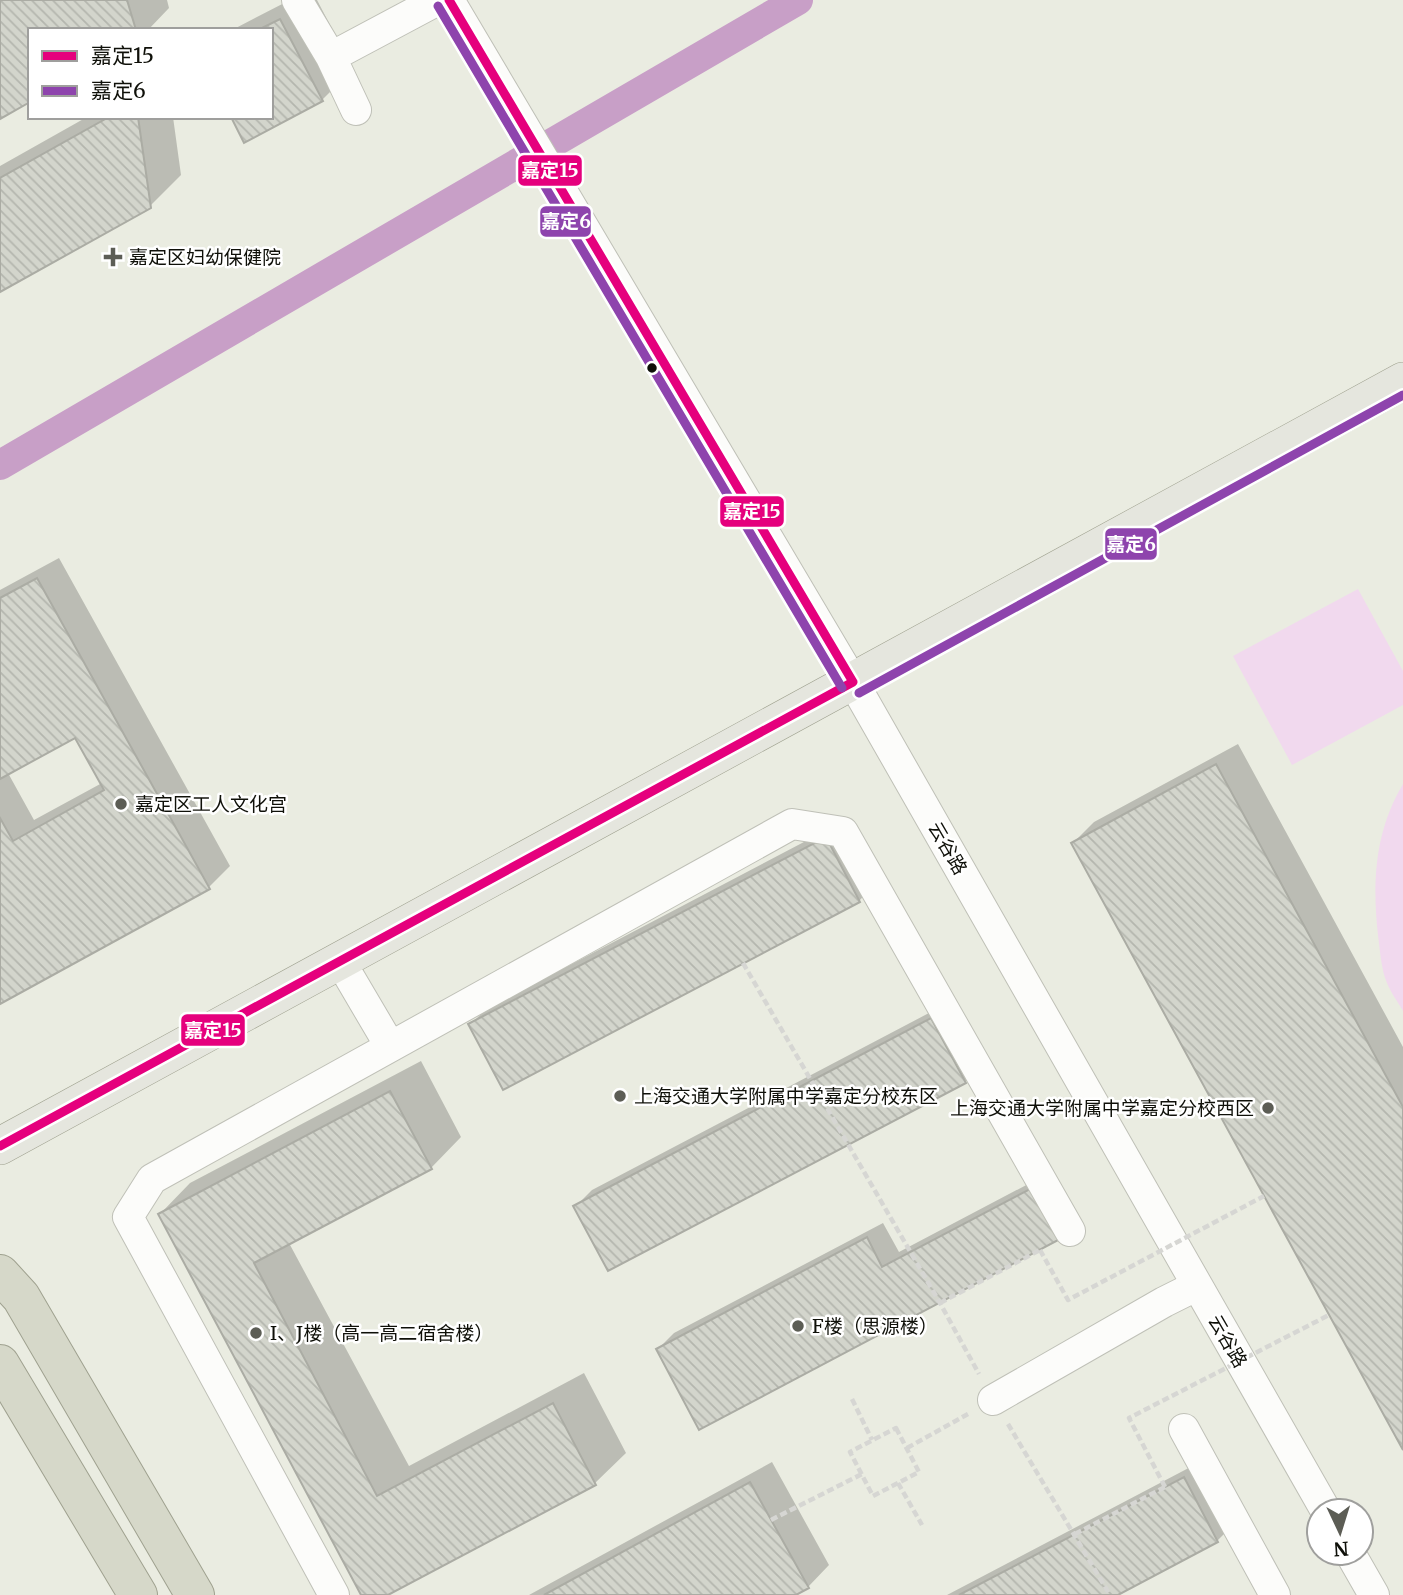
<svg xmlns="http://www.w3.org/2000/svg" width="1403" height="1595" viewBox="0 0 1403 1595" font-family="Merriweather,'Noto Sans SC',serif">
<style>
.grass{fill:#f1d9ee}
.shadow{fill:#0003;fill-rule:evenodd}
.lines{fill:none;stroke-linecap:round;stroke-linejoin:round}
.canal{stroke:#c89fc7;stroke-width:30}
.building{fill:url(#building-back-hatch);stroke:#abaca4;stroke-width:2}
.minor-casing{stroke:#bfc0b7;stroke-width:32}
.major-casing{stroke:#9fa18f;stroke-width:38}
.highway-casing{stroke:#9fa18f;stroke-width:40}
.path{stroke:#d6d6d3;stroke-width:4.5;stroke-dasharray:7 3.5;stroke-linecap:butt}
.minor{stroke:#fcfcfa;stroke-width:30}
.major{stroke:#e5e6de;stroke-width:37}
.highway{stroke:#d6d8c9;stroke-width:38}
.path-bridge{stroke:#d6d6d3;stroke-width:4.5;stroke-dasharray:7 3.5;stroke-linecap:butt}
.bus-1-casing{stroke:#fff;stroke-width:14}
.bus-2-casing{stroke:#fff;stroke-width:14}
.bus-1{stroke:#e5007d;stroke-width:9}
.bus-2{stroke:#8e44ad;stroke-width:9}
.poi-dot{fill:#5c5d55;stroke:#fff;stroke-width:2.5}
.bus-dot{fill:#0f1009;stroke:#fff;stroke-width:2.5}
.labels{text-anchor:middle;stroke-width:5;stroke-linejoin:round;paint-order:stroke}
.poi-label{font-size:19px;fill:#0f1009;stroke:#fff;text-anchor:start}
.street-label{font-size:19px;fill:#0f1009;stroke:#fff}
.line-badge{stroke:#fff;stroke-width:2.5}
.badge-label{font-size:19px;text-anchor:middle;font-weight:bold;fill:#fff}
</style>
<defs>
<pattern id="building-back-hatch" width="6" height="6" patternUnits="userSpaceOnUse" patternTransform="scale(1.75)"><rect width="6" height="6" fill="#d3d5cc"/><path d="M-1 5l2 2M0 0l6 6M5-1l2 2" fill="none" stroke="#b4b6ae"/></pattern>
</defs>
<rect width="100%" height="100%" fill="#eaece1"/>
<path class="grass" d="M1358,589L1403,671V705L1292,765L1233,656Z
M1403,784V1011C1398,1002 1391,993 1387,983C1381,969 1380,950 1378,935C1372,882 1375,831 1403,784Z"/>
<path class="shadow" d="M0,0H167L169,8L148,30H30L0,117Z
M290,0H317L353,69L322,100L271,117V30H232Z
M87,117H173L181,175L150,206L0,290V166Z
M59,558L230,866L208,888L0,1002V590ZM76,735L102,783L34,820L8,773Z
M1238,744L1403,1047V1446L1073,843L1094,822Z
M842,822L875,884L859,901L470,1025L486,1009Z
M948,1003L981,1066L964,1082L576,1206L592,1190Z
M421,1061L461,1137L431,1168L289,1243L409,1466L584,1373L626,1453L595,1483L384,1595H363L160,1214L190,1183Z
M1049,1173L1075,1222L658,1349L674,1333L883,1223L899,1252Z
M772,1462L829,1565L808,1587L793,1595H529Z
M1200,1462L1233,1525L1217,1541L1114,1595H947Z"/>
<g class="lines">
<path class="canal" d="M0,465L798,0"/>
</g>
<path class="building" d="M0,0H127L136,30H30V102L0,119Z
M280,19L323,101L244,143L231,117H271V30H258Z
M109,117H138L151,208L0,292V178Z
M37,578L210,889L0,1004V818L13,841L104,790L75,738L0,779V598Z
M1216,764L1403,1107V1450L1071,843Z
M826,837L860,902L503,1090L468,1024Z
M931,1018L966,1083L608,1271L573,1206Z
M390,1091L432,1169L254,1263L377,1496L553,1403L596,1485L388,1595H361L158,1214Z
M1032,1188L1060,1239L699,1430L656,1349L867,1237L882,1267Z
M1184,1477L1218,1542L1118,1595H959Z
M750,1482L809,1588L796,1595H544Z"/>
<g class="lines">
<defs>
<path id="minor" d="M297,0L331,57L356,110
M449,0L853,682L1326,1511
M331,57L438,0
M340,961L390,1046
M993,1400L1164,1302L1196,1286
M1184,1429L1275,1595
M1350,1553L1374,1595
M334,1595L128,1217L152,1179L792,824L843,832L1070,1231"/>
<path id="major" d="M0,1146L1403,381"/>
<path id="highway" d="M0,1274L21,1297L195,1595
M0,1364L138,1595"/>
</defs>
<use href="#minor" class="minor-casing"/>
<use href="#major" class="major-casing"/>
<use href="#highway" class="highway-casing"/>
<path class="path" d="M743,963L940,1303L979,1374
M940,1303L1040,1250
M852,1399L872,1440
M1008,1424L1110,1595
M896,1428L919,1472L873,1496L850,1452Z
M907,1448L968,1414
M898,1483L922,1525
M771,1520L862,1474
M1075,1534L1165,1487"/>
<use href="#minor" class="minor"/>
<use href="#major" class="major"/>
<use href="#highway" class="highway"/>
<path class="path-bridge" d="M1040,1250L1068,1300L1264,1196
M1165,1487L1129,1418L1329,1315"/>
<defs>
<path id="bus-1" d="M449,0L853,682
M0,1146L853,682"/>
<path id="bus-2" d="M438,6L842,688
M859,693L1403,395"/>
</defs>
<use href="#bus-1" class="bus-1-casing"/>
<use href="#bus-2" class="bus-2-casing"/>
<use href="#bus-1" class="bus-1"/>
<use href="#bus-2" class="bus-2"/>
</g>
<g class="poi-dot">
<path d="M109.5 246.5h7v7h7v7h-7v7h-7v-7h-7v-7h7z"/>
<circle cx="121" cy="804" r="7"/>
<circle cx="620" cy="1096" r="7"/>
<circle cx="1268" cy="1108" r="7"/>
<circle cx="798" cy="1326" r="7"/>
<circle cx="256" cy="1333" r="7"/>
</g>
<circle class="bus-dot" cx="652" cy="368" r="6"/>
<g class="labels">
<g class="poi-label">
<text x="129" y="264">嘉定区妇幼保健院</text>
<text x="135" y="811">嘉定区工人文化宫</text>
<text x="634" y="1103">上海交通大学附属中学嘉定分校东区</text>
<text x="1254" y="1115" text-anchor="end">上海交通大学附属中学嘉定分校西区</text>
<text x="812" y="1333">F楼（思源楼）</text>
<text x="270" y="1340">I、J楼（高一高二宿舍楼）</text>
</g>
<g class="street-label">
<text transform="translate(948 848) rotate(60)" y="7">云谷路</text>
<text transform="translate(1228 1341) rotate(60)" y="7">云谷路</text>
</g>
</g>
<g class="line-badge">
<rect x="517" y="154" width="66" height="33" rx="7" fill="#e5007d"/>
<rect x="539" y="205" width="53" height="33" rx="7" fill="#8e44ad"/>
<rect x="719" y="495" width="66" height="33" rx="7" fill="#e5007d"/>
<rect x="1104" y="527" width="54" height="34" rx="7" fill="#8e44ad"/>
<rect x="180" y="1013" width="66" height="34" rx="7" fill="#e5007d"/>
</g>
<g class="badge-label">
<text x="550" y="177">嘉定15</text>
<text x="566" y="228">嘉定6</text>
<text x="752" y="518">嘉定15</text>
<text x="1131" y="551">嘉定6</text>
<text x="213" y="1037">嘉定15</text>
</g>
<rect x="28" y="28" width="245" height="91" fill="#ffffff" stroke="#9f9f9d" stroke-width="2"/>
<rect x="42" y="51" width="35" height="10" fill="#e5007d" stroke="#9f9f9d" stroke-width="2"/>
<text x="91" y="63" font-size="21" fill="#0f1009">嘉定15</text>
<rect x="42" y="86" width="35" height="10" fill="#8e44ad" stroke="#9f9f9d" stroke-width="2"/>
<text x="91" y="98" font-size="21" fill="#0f1009">嘉定6</text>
<g transform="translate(1340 1532) rotate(176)"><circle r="33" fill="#ffffff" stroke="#9f9f9d" stroke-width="2"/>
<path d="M0-5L12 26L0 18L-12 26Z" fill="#5c5d55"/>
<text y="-10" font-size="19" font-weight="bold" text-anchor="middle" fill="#0f1009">N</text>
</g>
</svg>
